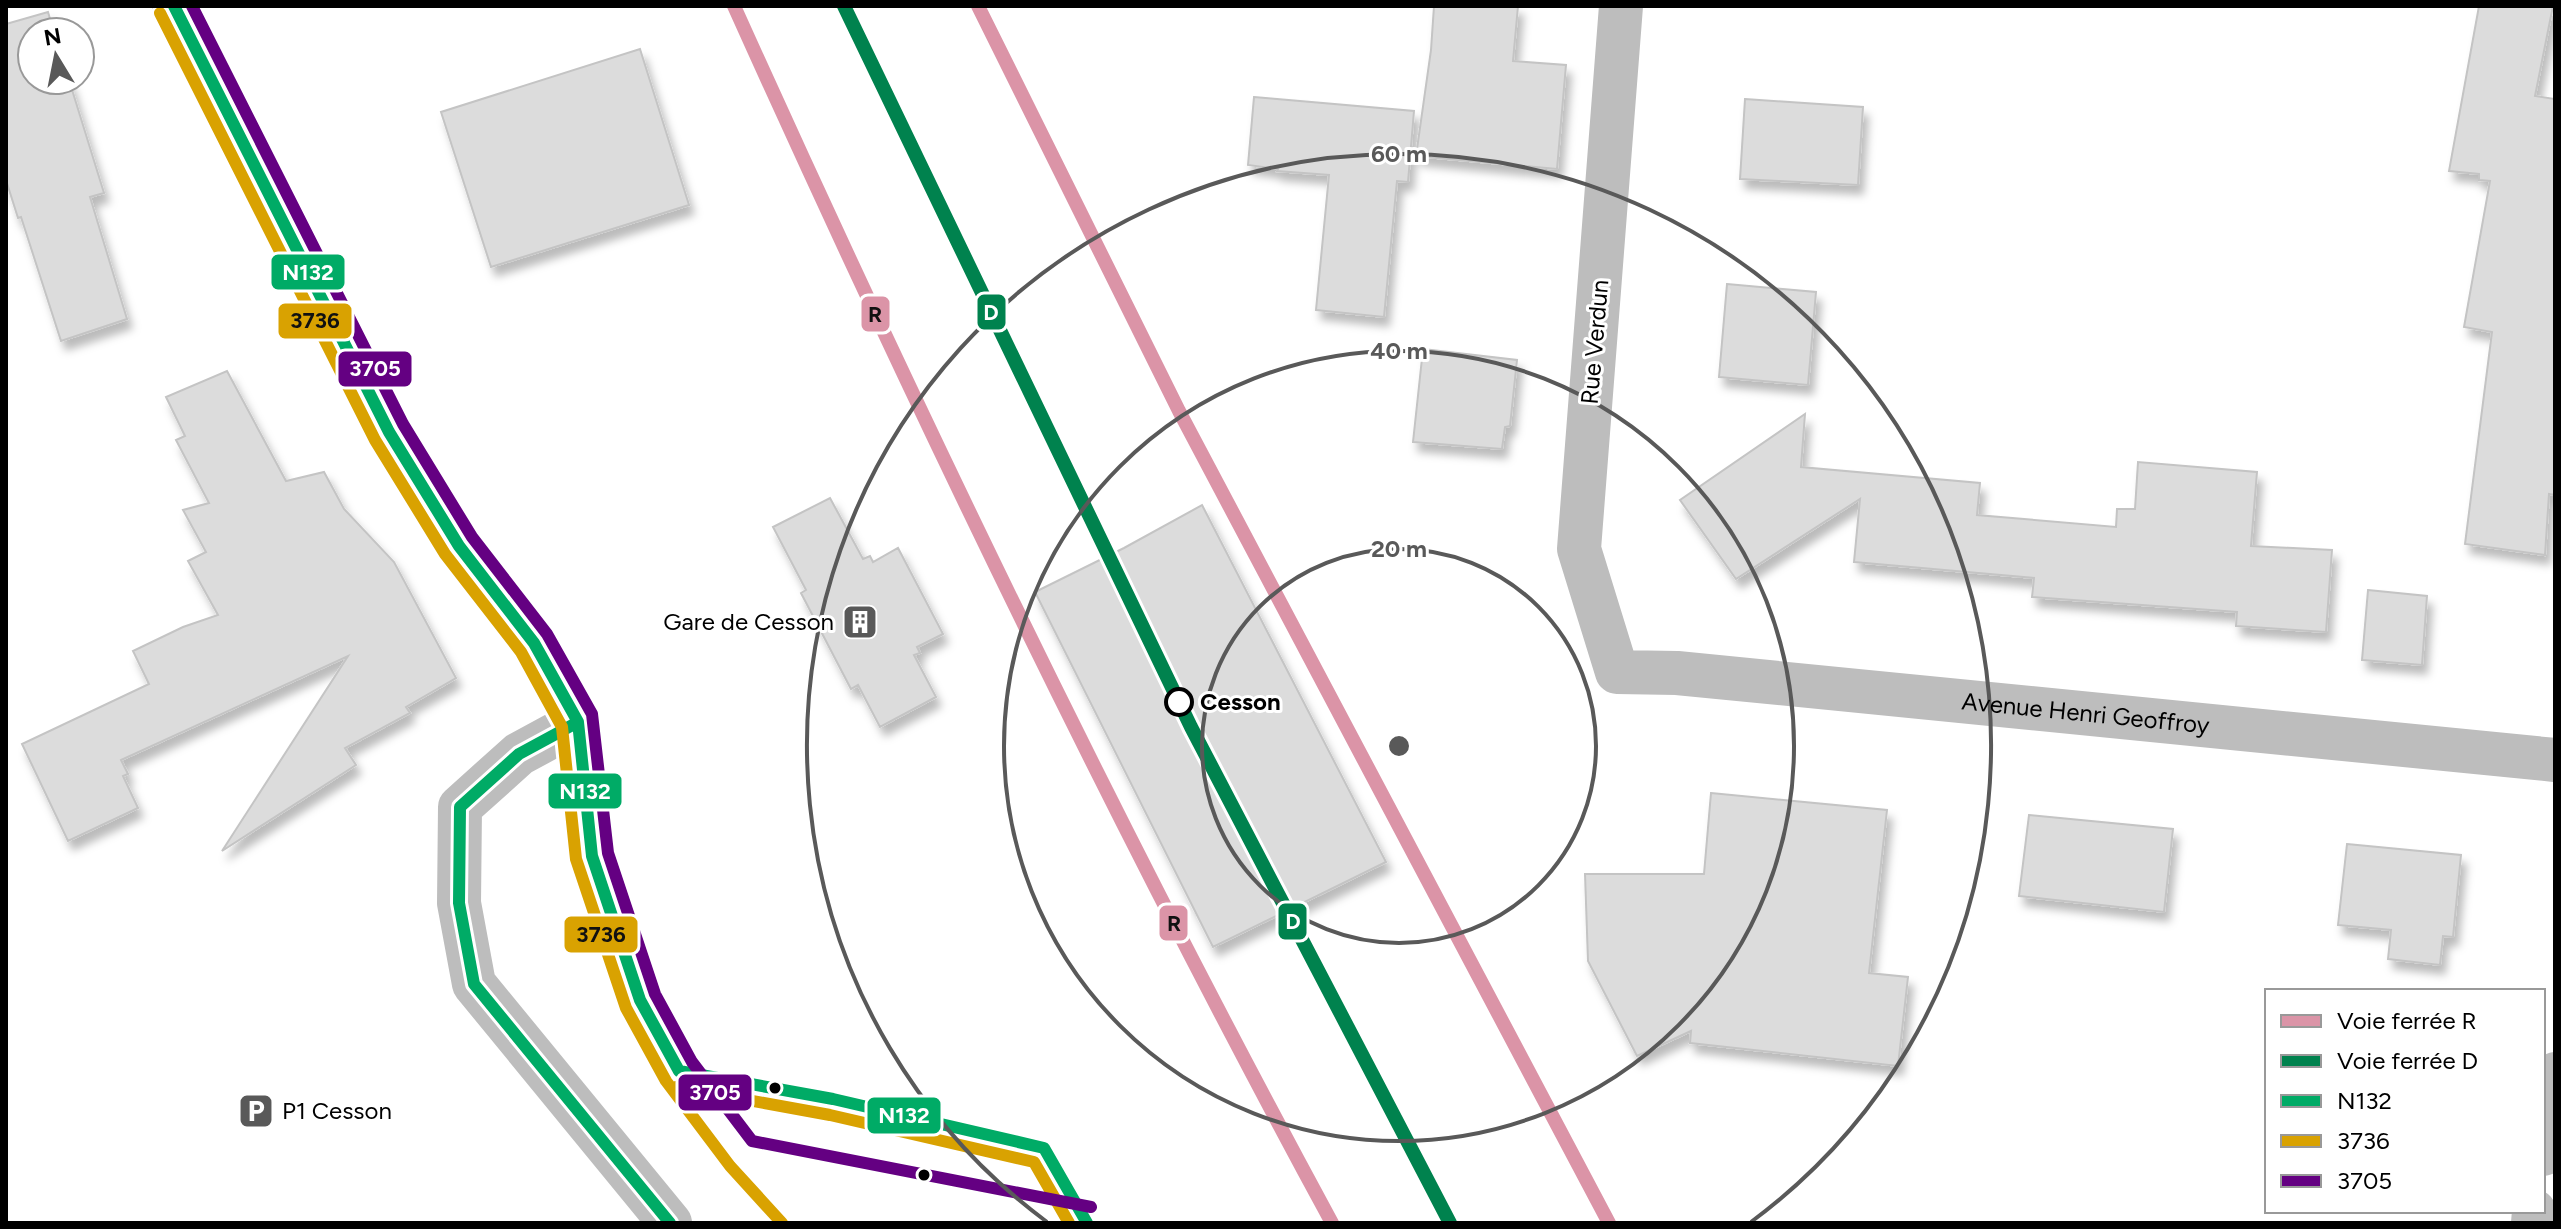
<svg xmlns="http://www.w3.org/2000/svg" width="2561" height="1229" viewBox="0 0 2561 1229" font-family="Figtree,sans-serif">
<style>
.building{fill:#dcdcdc;stroke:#c4c4c4;stroke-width:2;filter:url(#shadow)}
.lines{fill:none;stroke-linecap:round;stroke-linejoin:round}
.street{stroke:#bdbdbd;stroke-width:44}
.bus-1-casing{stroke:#fff;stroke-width:18}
.bus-2-casing{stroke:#fff;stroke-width:18}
.bus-3-casing{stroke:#fff;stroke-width:18}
.bus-1{stroke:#00ab66;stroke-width:12}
.bus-2{stroke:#d9a201;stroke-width:12}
.bus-3{stroke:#640082;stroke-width:12}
.rail-1-casing{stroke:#fff;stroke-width:20}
.rail-2-casing{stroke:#fff;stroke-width:20}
.rail-1{stroke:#db94a7;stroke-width:14}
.rail-2{stroke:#00824e;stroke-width:14}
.ring{fill:none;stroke:#595959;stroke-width:4}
.stop-dot{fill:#fff;stroke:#000;stroke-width:4}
.bus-dot{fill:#000;stroke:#fff;stroke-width:3}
.labels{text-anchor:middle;stroke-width:6;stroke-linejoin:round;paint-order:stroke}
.street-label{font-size:24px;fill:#000;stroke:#fff}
.poi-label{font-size:24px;fill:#000;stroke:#fff;text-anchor:end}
.stop-label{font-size:24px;font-weight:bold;fill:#000;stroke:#fff;text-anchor:start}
.centre{fill:#595959;stroke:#fff;stroke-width:4}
.ring-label{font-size:24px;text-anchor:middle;font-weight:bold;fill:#595959;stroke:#fff;stroke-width:6;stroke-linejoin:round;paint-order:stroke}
.line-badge{stroke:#fff;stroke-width:3}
.badge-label{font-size:22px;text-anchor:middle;font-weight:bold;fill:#fff}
.pale-badge-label{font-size:22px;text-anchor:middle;font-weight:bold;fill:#111}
</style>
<defs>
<filter id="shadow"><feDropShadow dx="5" dy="9" stdDeviation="4" flood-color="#0004"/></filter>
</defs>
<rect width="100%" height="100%" fill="#fff"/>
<path class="building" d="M1434,6H1518L1513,61L1566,65L1557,169L1416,156L1431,50Z
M2479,6H2553L2535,96L2555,99V495L2549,494L2545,555L2465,544L2492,332L2464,327L2490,181L2479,180V174L2449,171Z
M48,12L54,32H32V80H69L104,193L90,197L127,319L61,341L21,217L18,218L6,180V24Z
M640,49L689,205L491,267L441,112Z
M1254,97L1414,111L1408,182L1397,181L1384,317L1316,310L1329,175L1277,171L1278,169L1248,165Z
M1745,99L1863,107L1858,185L1740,179Z
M1727,284L1816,292L1808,385L1719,377Z
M1423,349L1517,360L1510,426L1505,427L1502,449L1413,442Z
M227,371L286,481L324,472L344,509L394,562L456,678L406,707L410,713L345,748L356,765L222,851L348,656L121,760L128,774L123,776L138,808L68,841L22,744L149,684L133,651L183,627L218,615L188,561L206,552L183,510L209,503L176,440L185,436L166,397Z
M1805,414L1801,467L1980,483L1977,515L2116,527L2117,509H2135L2138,462L2257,472L2251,546L2332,550L2326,632L2236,626L2237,612L2032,597L2034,578L1854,562L1860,499L1736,579L1680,500Z
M830,498L863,559L870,556L873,562L898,548L943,634L917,647L920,653L914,655L936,697L880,727L858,685L851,689L801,593L806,590L773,527Z
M1202,505L1386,862L1213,947L1035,592L1124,548Z
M2368,590L2427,596L2422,665L2362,660Z
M1711,793L1887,810L1869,973L1908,977L1898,1066L1690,1043L1691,1031L1637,1056L1588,961L1585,874H1704Z
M2029,815L2173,829L2164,912L2019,896Z
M2347,844L2461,855L2453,937L2443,936L2440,965L2388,959L2391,930L2338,925Z"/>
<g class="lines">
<g class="street">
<path d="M174,6L389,432L459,546L534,643L578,722L519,754L460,807L459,903L474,984L670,1223"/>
<path id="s1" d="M1621,6L1579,549L1617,672L1677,673L2555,760"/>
<path d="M2543,1154L2555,1074"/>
<path d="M2533,1223L2534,1211"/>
</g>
<defs>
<path id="bus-1" d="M174,6L389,432L459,546L534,643L578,722L592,856L640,1000L679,1071
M578,722L519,754L460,807L459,903L474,984L670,1223
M679,1071L833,1099L1044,1148L1087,1223"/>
<path id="bus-2" d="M160,13L375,440L445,554L521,652L562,727L576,859L626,1008L666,1081L730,1166L782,1223
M676,1087L830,1115L1034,1162L1069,1223"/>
<path id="bus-3" d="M192,6L403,424L472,537L547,634L592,714L608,853L655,994L692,1062L752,1141L1091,1207"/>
</defs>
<use href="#bus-1" class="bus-1-casing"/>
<use href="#bus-2" class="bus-2-casing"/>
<use href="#bus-3" class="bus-3-casing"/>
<use href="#bus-1" class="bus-1"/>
<use href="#bus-2" class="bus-2"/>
<use href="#bus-3" class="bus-3"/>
<defs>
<path id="rail-1" d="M734,6C920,419 1116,825 1332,1223
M978,6L1179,411L1609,1223"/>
<path id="rail-2" d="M844,6L1191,727L1450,1223"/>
</defs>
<use href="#rail-1" class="rail-1-casing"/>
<use href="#rail-2" class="rail-2-casing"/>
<use href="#rail-1" class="rail-1"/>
<use href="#rail-2" class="rail-2"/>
</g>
<g class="ring">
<circle cx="1399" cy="746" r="197"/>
<circle cx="1399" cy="746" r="395"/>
<path d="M1047 1222A592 592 0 1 1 1751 1222"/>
</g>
<defs>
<symbol id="building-square" viewBox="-11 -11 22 22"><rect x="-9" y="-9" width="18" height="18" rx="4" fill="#595959" stroke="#fff"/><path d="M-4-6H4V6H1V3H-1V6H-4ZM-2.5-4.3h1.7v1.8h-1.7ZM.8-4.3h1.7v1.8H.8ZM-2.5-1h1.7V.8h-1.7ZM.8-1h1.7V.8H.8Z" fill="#fff"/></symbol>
<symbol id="parking-square" viewBox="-11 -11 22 22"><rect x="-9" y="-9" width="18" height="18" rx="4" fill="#595959" stroke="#fff"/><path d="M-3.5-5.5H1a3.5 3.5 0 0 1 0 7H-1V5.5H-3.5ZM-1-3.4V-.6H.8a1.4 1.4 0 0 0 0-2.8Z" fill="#fff"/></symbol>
</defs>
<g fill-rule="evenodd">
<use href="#building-square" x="840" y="602" width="40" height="40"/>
<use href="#parking-square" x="236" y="1091" width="40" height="40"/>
</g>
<circle class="stop-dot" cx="1179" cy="702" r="13"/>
<g class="bus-dot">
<circle cx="775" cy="1088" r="7"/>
<circle cx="924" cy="1175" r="7"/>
</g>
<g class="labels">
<g class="street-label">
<text transform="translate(1595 342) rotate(-85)" y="8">Rue Verdun</text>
<text dy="8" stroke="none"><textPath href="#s1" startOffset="1144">Avenue Henri Geoffroy</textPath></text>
</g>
<g class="poi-label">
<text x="834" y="630">Gare de Cesson</text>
<text x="282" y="1119" text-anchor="start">P1 Cesson</text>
</g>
<g class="stop-label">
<text x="1200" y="710">Cesson</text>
</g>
</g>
<circle cx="1399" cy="746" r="12" class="centre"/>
<g class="ring-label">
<text x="1399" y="162">60 m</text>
<text x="1399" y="359">40 m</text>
<text x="1399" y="557">20 m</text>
</g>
<g class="line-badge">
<rect x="270" y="253" width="76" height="38" rx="8" fill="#00ab66"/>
<rect x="976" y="293" width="31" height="38" rx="8" fill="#00824e"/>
<rect x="860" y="295" width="31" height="38" rx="8" fill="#db94a7"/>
<rect x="277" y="302" width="76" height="38" rx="8" fill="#d9a201"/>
<rect x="337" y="350" width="76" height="38" rx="8" fill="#640082"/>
<rect x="547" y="772" width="76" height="38" rx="8" fill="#00ab66"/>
<rect x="1277" y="902" width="31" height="39" rx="8" fill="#00824e"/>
<rect x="1158" y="904" width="31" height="38" rx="8" fill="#db94a7"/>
<rect x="563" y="915" width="76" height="39" rx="8" fill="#d9a201"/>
<rect x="677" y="1073" width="76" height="39" rx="8" fill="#640082"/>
<rect x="866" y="1096" width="76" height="39" rx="8" fill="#00ab66"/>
</g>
<g class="badge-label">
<text x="308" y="280">N132</text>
<text x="991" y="320">D</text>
<text x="375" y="376">3705</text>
<text x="585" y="799">N132</text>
<text x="1293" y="929">D</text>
<text x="715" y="1100">3705</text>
<text x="904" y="1123">N132</text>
</g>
<g class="pale-badge-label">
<text x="875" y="322">R</text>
<text x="315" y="328">3736</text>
<text x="1174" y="931">R</text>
<text x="601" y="942">3736</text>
</g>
<rect width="2561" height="1229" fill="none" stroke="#000000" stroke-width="16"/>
<rect x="2265" y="989" width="280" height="224" fill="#ffffff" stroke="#999999" stroke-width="2"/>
<rect x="2281" y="1015" width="40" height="12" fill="#db94a7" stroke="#999999" stroke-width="2"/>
<text x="2337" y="1029" font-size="24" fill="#000000">Voie ferrée R</text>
<rect x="2281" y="1055" width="40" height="12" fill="#00824e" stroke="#999999" stroke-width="2"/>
<text x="2337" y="1069" font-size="24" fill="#000000">Voie ferrée D</text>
<rect x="2281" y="1095" width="40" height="12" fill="#00ab66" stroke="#999999" stroke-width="2"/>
<text x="2337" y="1109" font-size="24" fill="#000000">N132</text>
<rect x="2281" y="1135" width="40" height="12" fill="#d9a201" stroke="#999999" stroke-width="2"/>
<text x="2337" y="1149" font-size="24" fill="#000000">3736</text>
<rect x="2281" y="1175" width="40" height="12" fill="#640082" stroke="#999999" stroke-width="2"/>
<text x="2337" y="1189" font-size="24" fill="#000000">3705</text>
<g transform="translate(56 56) rotate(350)"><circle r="38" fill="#ffffff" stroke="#999999" stroke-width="2"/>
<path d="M0-6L14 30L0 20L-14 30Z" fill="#595959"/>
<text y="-12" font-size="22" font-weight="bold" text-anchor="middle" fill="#000000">N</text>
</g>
</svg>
